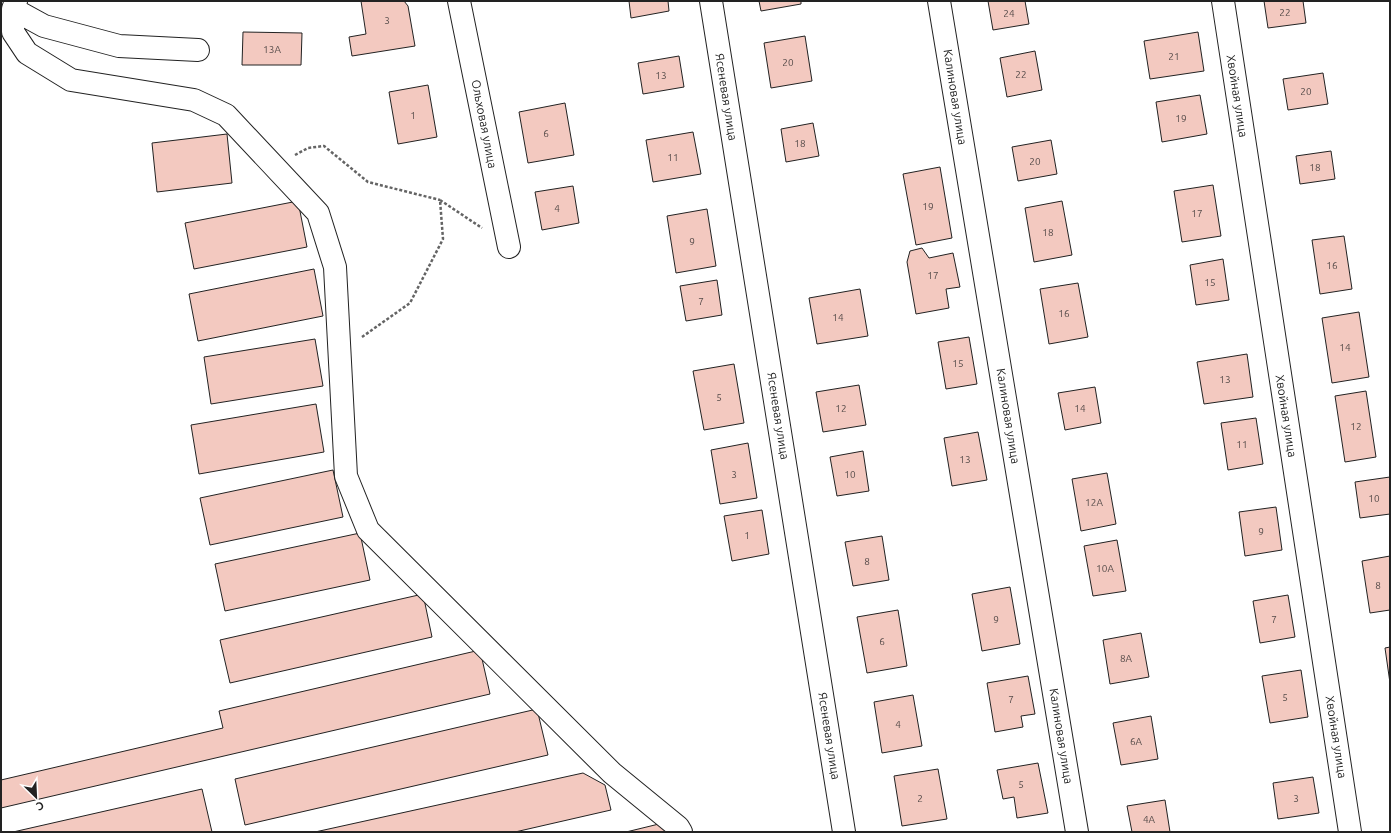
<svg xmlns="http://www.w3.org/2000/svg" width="1391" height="833" viewBox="0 0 1391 833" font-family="Ubuntu,sans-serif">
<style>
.building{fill:#f3c9c0;stroke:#222}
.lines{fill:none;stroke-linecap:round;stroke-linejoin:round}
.minor-casing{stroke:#222;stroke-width:24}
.path{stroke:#646464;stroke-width:2.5;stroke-dasharray:3 2;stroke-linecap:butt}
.minor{stroke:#fff;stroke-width:22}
.labels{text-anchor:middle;stroke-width:3;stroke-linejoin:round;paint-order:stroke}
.number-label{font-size:10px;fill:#564c4a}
.street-label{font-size:12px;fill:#222;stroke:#fff}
</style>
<rect width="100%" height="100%" fill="#fff"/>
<path class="building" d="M361,1H404L408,6L415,46L352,56L349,37L366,34Z
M629,1H668L669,11L631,18Z
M759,1H801V4L761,11Z
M988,1H1025L1029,24L993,30Z
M1264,1H1303L1306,23L1268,28Z
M243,32L302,33L301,65H242Z
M1198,32L1204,71L1150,79L1144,41Z
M805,36L812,81L771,88L764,43Z
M1035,51L1042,90L1007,97L1000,58Z
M679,56L684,87L643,94L638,63Z
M1323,73L1328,104L1288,110L1283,79Z
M428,85L437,137L398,144L389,92Z
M1200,95L1207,134L1162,142L1156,102Z
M565,103L574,155L528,163L519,112Z
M813,123L819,156L786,162L781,129Z
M693,132L701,174L653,182L646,140Z
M227,134L232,183L157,192L152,143Z
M1051,140L1057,174L1018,181L1012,147Z
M1331,151L1335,179L1300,184L1296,156Z
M940,167L952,238L916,245L903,174Z
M1213,185L1221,236L1182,242L1174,191Z
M573,186L579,223L542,230L535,192Z
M298,201L307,247L194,269L185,223Z
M1062,201L1072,255L1034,262L1025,208Z
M707,209L716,266L676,273L667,216Z
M1344,236L1352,289L1320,294L1312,240Z
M922,248L929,258L953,253L960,287L946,289L949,308L916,314L907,262L910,251Z
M1223,259L1229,300L1196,305L1190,265Z
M314,269L323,316L198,341L189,294Z
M717,280L722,315L686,321L680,286Z
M1078,283L1088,337L1049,344L1040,289Z
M860,289L868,336L817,344L809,298Z
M1359,312L1369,377L1332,383L1322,318Z
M969,337L977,384L946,389L938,342Z
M315,339L323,386L211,404L204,357Z
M1247,354L1253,397L1204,404L1197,362Z
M734,364L744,423L704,430L693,371Z
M859,385L866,425L823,432L816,392Z
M1095,387L1101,423L1065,430L1058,393Z
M1366,391L1376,457L1345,462L1335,396Z
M316,404L324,452L199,474L191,425Z
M1256,418L1263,464L1228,470L1221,423Z
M978,432L987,480L952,486L944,438Z
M748,443L757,498L720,504L711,450Z
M863,451L869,491L837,496L830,457Z
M333,470L343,517L210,545L200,498Z
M1107,473L1116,524L1081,531L1072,479Z
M1390,477V514L1360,518L1355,482Z
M1276,507L1282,550L1245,556L1239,512Z
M762,510L769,554L732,561L724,516Z
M360,533L370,580L225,611L215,564Z
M882,536L889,580L853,586L845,542Z
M1117,540L1126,591L1093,596L1084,546Z
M1390,556V610L1370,613L1362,561Z
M1010,587L1020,644L982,651L972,594Z
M423,594L432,637L230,683L220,640Z
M1288,595L1295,637L1260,643L1253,601Z
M898,610L907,666L867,673L857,617Z
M1141,633L1149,677L1110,684L1103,640Z
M1390,647V683L1385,648Z
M480,650L490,694L1,808V780L223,728L219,711Z
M1301,670L1308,717L1270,723L1262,676Z
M1028,676L1035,714L1021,716L1023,727L995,732L987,683Z
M913,695L922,746L882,753L874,702Z
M537,709L548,755L245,825L235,779Z
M1151,716L1158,759L1121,765L1113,723Z
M1038,763L1048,813L1017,818L1014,797L1003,799L997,770Z
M938,769L947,819L902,826L894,776Z
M583,773L605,785L611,810L515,832H315Z
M1313,777L1319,813L1278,819L1273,783Z
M202,789L212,832H13Z
M1165,800L1170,832H1132L1127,806Z
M663,823L665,832H626Z"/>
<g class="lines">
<defs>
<path id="minor" d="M16,1L13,9V32L27,53L71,80L194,100L226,115L318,213L335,267L346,476L368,530L612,773L678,827L681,832
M459,1L509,247
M711,1L844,832
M939,1L1077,832
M1223,1L1350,832
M13,9L44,26L119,46L198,50"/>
</defs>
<use href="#minor" class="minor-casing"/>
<path class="path" d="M295,155L308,148L324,146L368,182L440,200
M362,337L410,303L443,239L440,200L482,228"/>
<use href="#minor" class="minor"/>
</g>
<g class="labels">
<g class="number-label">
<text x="1285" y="16">22</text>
<text x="1009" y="17">24</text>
<text x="387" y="24">3</text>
<text x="272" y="53">13А</text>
<text x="1174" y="60">21</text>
<text x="788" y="66">20</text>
<text x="1021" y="78">22</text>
<text x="661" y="79">13</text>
<text x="1306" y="95">20</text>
<text x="413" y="119">1</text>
<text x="1181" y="122">19</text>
<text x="546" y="137">6</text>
<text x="800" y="147">18</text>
<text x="673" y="161">11</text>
<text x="1035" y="165">20</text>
<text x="1315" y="171">18</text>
<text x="928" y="210">19</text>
<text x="557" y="212">4</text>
<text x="1197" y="217">17</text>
<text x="1048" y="236">18</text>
<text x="692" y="245">9</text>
<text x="1332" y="269">16</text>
<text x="933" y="279">17</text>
<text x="1210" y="286">15</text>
<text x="701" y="305">7</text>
<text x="1064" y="317">16</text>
<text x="838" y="321">14</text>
<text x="1345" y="351">14</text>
<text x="958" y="367">15</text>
<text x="1225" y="383">13</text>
<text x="719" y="401">5</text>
<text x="841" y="412">12</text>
<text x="1080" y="412">14</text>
<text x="1356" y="430">12</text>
<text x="1242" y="448">11</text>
<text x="965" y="463">13</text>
<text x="734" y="478">3</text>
<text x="850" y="478">10</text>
<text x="1374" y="502">10</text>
<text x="1094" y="506">12А</text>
<text x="1261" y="535">9</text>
<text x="747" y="539">1</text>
<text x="867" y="565">8</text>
<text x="1105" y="572">10А</text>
<text x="1378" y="589">8</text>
<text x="996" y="623">9</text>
<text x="1274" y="623">7</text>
<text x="882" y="645">6</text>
<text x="1126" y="662">8А</text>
<text x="1285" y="701">5</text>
<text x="1011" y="703">7</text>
<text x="898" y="728">4</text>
<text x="1136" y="745">6А</text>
<text x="1021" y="788">5</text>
<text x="920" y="802">2</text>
<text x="1296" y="802">3</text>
<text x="1149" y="823">4А</text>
</g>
<g class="street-label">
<text transform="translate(1237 96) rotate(81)" y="4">Хвойная улица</text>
<text transform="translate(726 97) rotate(81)" y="4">Ясеневая улица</text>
<text transform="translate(955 97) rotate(81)" y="4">Калиновая улица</text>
<text transform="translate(484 124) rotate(79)" y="4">Ольховая улица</text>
<text transform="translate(778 416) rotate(81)" y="4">Ясеневая улица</text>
<text transform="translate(1008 416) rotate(81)" y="4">Калиновая улица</text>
<text transform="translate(1286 416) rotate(81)" y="4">Хвойная улица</text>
<text transform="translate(829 736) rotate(81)" y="4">Ясеневая улица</text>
<text transform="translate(1061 736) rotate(81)" y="4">Калиновая улица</text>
<text transform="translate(1336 737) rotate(81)" y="4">Хвойная улица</text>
</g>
</g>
<rect width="1391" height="833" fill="none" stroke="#222222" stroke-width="4"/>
<g transform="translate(36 797) rotate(156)" stroke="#ffffff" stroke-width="3" paint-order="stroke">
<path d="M0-3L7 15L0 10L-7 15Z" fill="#222222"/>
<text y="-6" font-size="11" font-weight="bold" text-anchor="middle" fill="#222222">С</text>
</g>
</svg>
